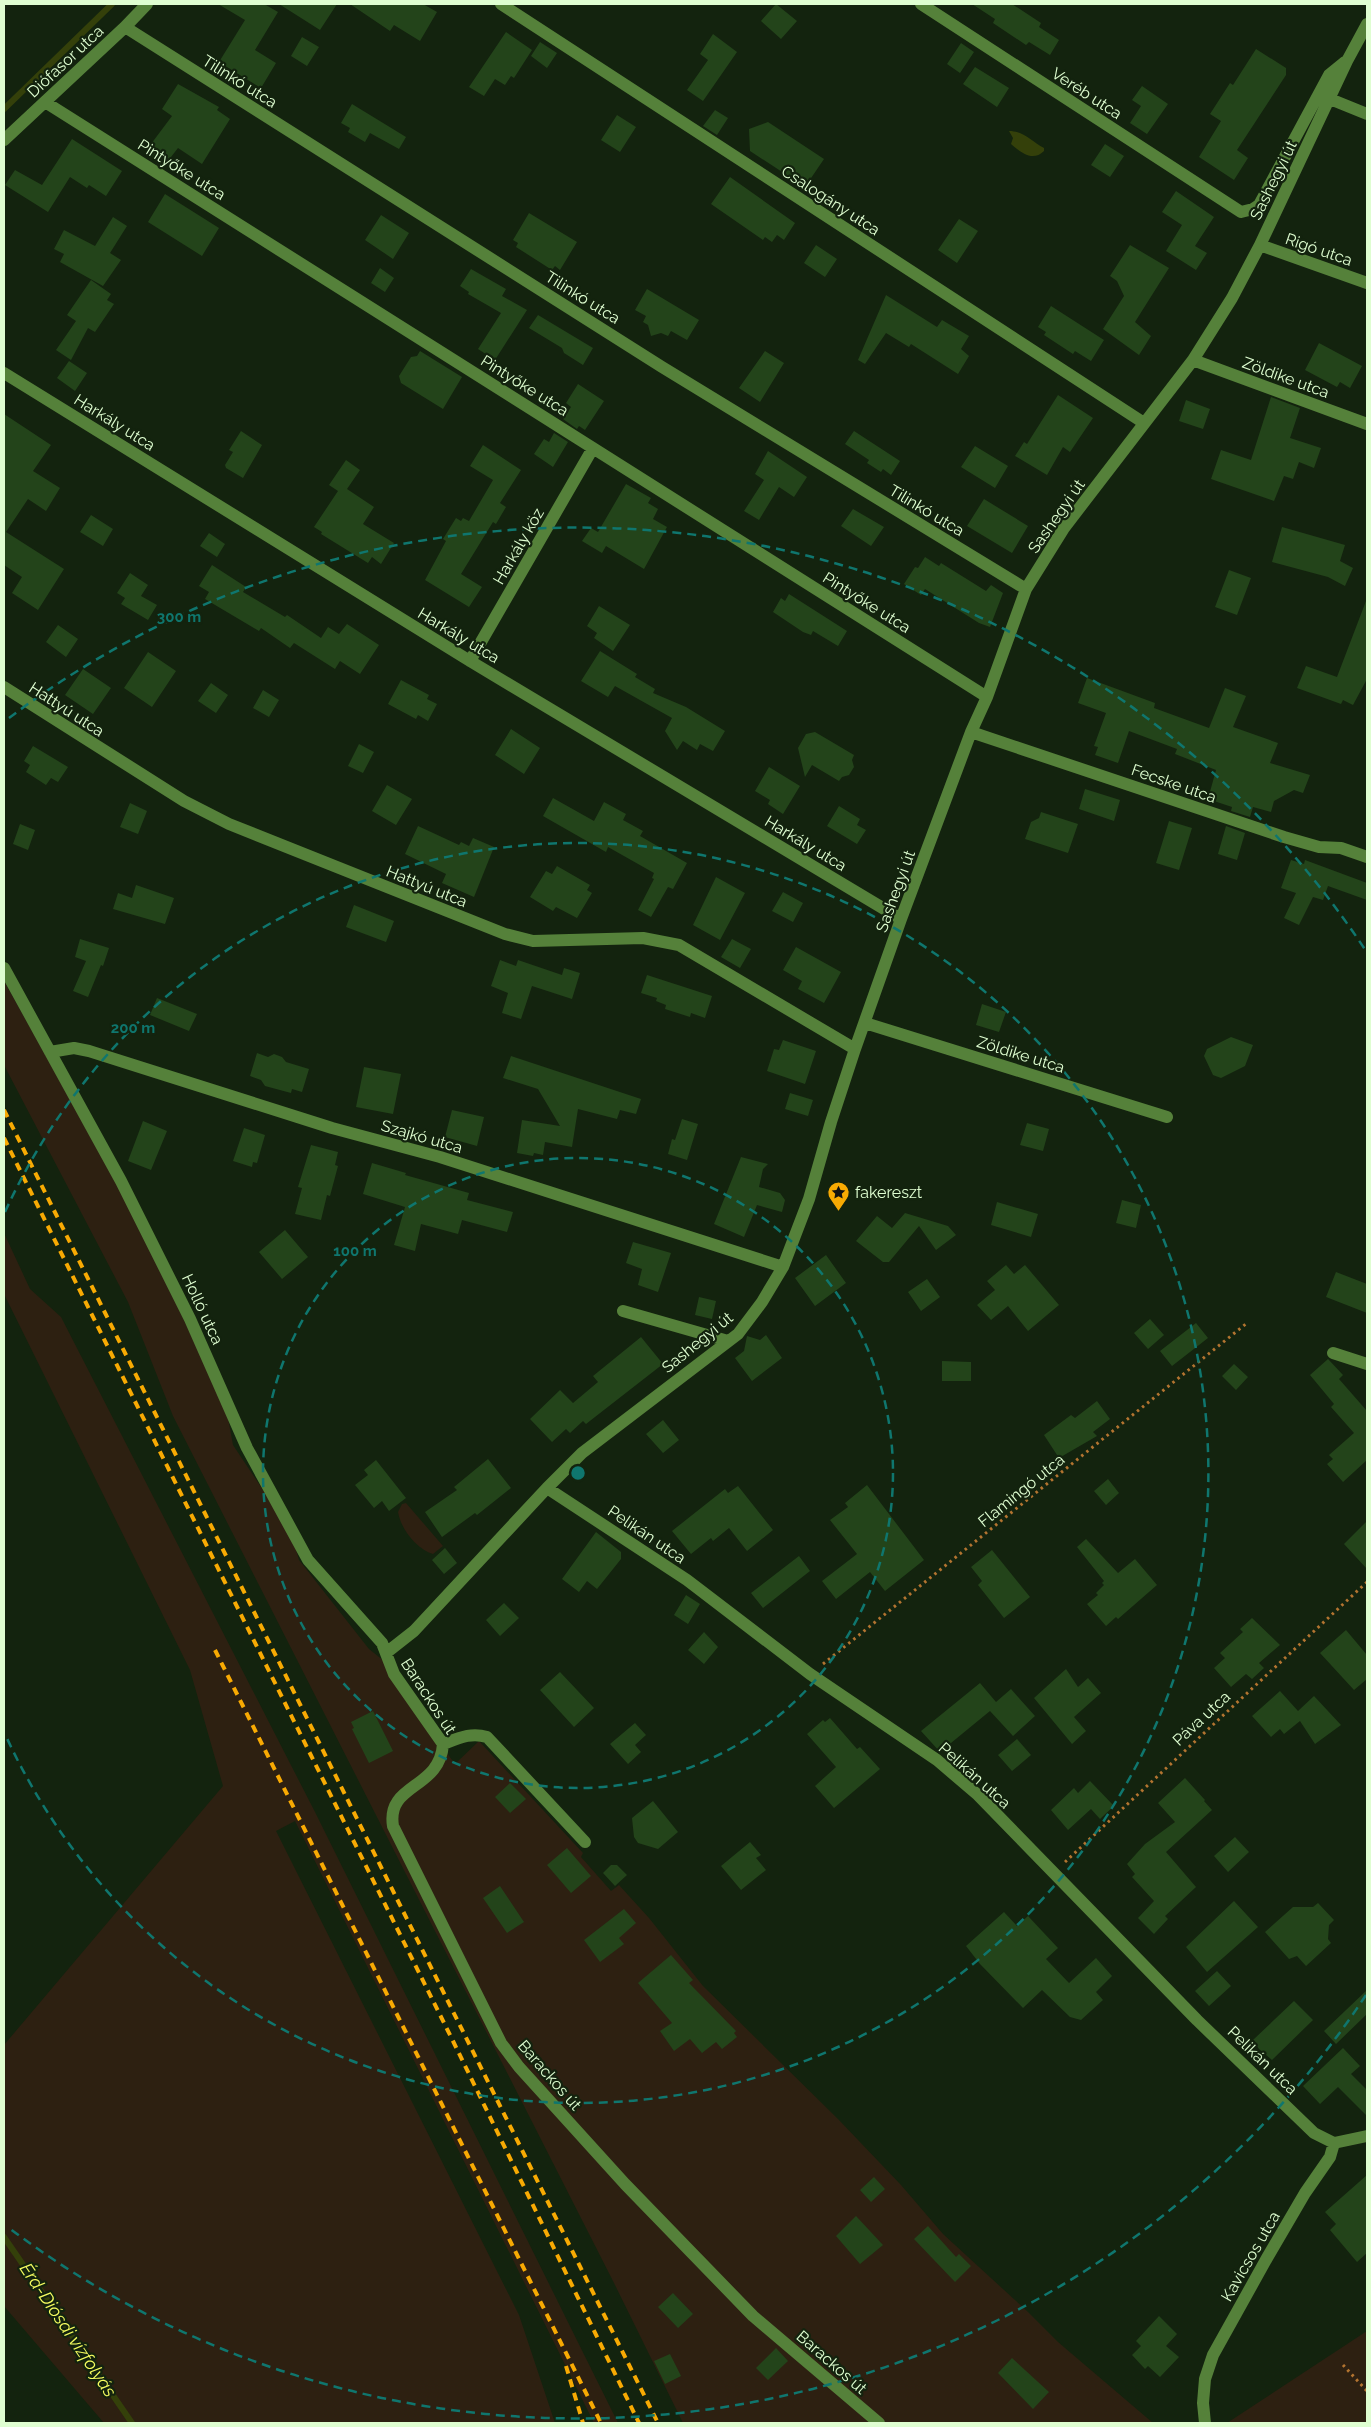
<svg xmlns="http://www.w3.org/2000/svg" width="1371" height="2427" viewBox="0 0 1371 2427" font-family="Raleway,sans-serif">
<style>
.green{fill:#2d2011}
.water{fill:#34400a}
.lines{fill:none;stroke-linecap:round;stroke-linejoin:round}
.stream{stroke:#34400a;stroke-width:6}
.building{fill:#23441a}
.path{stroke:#b37430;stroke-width:3;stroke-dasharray:2.5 4;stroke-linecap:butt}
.minor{stroke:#55813a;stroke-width:12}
.rail{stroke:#f8aa03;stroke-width:4;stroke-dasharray:8 6;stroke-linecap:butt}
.ring{fill:none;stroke:#0f766e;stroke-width:2.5;stroke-dasharray:9 6}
.labels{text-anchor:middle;stroke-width:4.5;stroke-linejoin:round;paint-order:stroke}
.street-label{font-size:16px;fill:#dffed1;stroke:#13230e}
.poi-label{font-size:16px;fill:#dffed1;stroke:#13230e;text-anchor:start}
.water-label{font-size:18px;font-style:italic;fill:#f6fd60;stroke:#13230e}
.centre{fill:#0f766e;stroke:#13230e;stroke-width:2.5}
.ring-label{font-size:15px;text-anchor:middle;font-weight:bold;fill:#0f766e;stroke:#13230e;stroke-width:4.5;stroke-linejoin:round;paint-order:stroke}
</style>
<rect width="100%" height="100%" fill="#13230e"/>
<path class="green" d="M4,981L133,1211L227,1412L233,1445L291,1532L299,1560L369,1649L384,1661L405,1696L455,1764L479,1741L583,1853L581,1857L611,1891L619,1885L649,1918L703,1986L838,2119L901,2185L943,2234L1028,2312L1058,2342L1153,2423H683L613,2281L173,1416L128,1302L4,1065Z
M4,1233L30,1289L61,1317L315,1812L618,2423H594L295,1821L276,1831L519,2315L555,2423H104L4,2306V2045L223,1786L190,1670L4,1294Z
M406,1503L443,1546L433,1554C416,1549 401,1529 398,1512L402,1504Z
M1367,2331V2423H1227Z"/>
<path class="water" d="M1009,131C1024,131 1032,142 1044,148V151C1033,162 1021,153 1011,144L1013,138Z"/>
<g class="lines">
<path class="stream" d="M4,109L112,4
M4,2237L132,2423"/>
</g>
<path class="building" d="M218,4H264L278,12L255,50L276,63L261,88L219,62L245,20Z
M279,4H337L320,30Z
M350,4H423L437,12L420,41L394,25L390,31Z
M776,4L797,21L781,39L761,21Z
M972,4H1012L1041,23L1039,27L1059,40L1050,55L1029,42L1026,45L993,23L995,19Z
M506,32L532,50L514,78L511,76L505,85L495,79L484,96L469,87Z
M713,34L737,52L703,101L687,90L708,60L700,54Z
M302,37L319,47L307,66L291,56Z
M540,42L557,53L547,68L531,56Z
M961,43L974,52L960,73L947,64Z
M1256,49L1286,68V75L1237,150L1248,158L1234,180L1199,157L1221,121L1210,114L1230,83L1233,85Z
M975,67L1009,88L997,107L963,84Z
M178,84L219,107L217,110L230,119L202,164L178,148L164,166L145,152L172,116L162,109Z
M1142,86L1168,104L1147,134L1130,123L1141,106L1132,100Z
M352,104L406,137L399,149L370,133L365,142L348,132L350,128L341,123Z
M715,110L728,118L717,135L703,126Z
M617,115L636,127L620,152L601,140Z
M768,122L824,159L805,187L750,151L749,129Z
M72,139L122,171L106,196L89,185L87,188L70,177L48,212L5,185L15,170L42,185Z
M1105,144L1124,156L1110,177L1091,165Z
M730,177L795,223L784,240L777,235L772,242L765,237L763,240L711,204Z
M1176,191L1214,217L1195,246L1207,253L1196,270L1166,251L1182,225L1162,212Z
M165,194L219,228L202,256L148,222Z
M529,213L577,242L560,270L555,266L552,270L516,247L518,243L513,240Z
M381,215L409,233L393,259L365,240Z
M113,217L127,226L110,253L121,260L103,286L60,262L64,254L54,249L64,230L95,246Z
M959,219L978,231L957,263L938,250Z
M816,245L837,259L825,277L804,263Z
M1130,245L1169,268L1135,322L1151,336L1139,355L1103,329L1124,296L1117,281L1110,276Z
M380,268L394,278L385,292L371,283Z
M471,269L506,289L502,296L527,310L495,360L478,349L501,313L468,294L469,292L460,286Z
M91,280L111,294L107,300L114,304L95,332L88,328L71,360L56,350L76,321L67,315Z
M647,289L699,320L687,340L671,331L668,336L661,333L651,336L648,325L643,322L646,316L635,310Z
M886,295L937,327L942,320L969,336L961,349L969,356L958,374L911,344L909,347L886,333L865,364L858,360Z
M1051,306L1104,340L1091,361L1075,351L1073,354L1044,335L1046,332L1038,327Z
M538,315L593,348L583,365L564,353L562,348L529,328Z
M1319,343L1362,366L1350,388L1340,382L1337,387L1305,370Z
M420,351L462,377L443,409L401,383L399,376L411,357L417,356Z
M765,351L784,363L760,402L739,388Z
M69,361L87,373L75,391L57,378Z
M578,384L604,401L585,430L579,426L577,429L563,419L571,407L566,403Z
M1058,395L1093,418L1070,452L1063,447L1047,475L1015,456L1024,442L1027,444Z
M1271,397L1300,408L1290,438L1321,448L1314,468L1299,462L1293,479L1284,476L1274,501L1211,479L1221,450L1251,460Z
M1186,400L1210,409L1203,429L1179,421Z
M4,414L51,445L33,471L60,488L46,511L28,499L6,532L64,569L38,610L12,593L22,577L4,565Z
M241,431L262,445L243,478L226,468L225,465L233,452L229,450Z
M854,431L900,461L891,475L883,469L881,472L867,463L869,460L845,444Z
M554,433L568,442L553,467L534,454L544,439L549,442Z
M483,445L521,470L500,503L506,507L496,524L493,522L461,574L482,587L469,607L425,580L446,541L443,539L456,518L461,521L463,518L469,521L493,480L470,466Z
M975,446L1008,466L995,488L961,467Z
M768,451L807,477L794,497L779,487L759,520L744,511L764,480L755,474Z
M346,460L360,470L347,489L374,507L363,524L394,543L381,564L372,557L368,563L321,534L322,532L314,527L338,491L329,485Z
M626,484L651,498L648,503L658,509L653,519L667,527L644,569L606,546L602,553L582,541L591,528L598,532Z
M984,499L1028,526L1012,553L967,526Z
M853,509L884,527L871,546L841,526Z
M91,515L113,529L103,546L80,532Z
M1282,527L1345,545L1340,561L1353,568L1345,586L1328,577L1272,562Z
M209,533L225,544L217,557L200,546Z
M925,557L939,566L941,563L986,591L991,585L1003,593L990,627L979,623L925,589L921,595L904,584L915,567L918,568Z
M212,565L246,587L243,592L285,617L287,615L321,638L328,627L339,634L347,624L379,645L360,674L340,661L335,669L294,643L290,648L261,628L259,631L205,599L209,592L199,586Z
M1229,570L1251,578L1237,615L1215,607Z
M130,573L148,585L141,596L157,605L148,620L121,604L125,598L117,593Z
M789,594L847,631L838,646L813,631L811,635L803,632L773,612L781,598L785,601Z
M1366,601L1367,679L1353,705L1343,700L1341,704L1297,688L1306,666L1337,677Z
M599,606L630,625L613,651L594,638L597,633L587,626Z
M58,625L78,639L66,657L46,642Z
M600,651L637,674L635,677L655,689L653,693L686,707L725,731L713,751L700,744L697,750L683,741L677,750L665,731L672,718L615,686L608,697L581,681Z
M148,652L176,671L152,707L124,688Z
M83,669L111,688L93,714L65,695Z
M1087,678L1155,703L1154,708L1209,728L1225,688L1246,696L1233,727L1278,743L1270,763L1310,775L1303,793L1294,790L1274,801L1271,812L1253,807L1250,817L1231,811L1232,807L1208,799L1216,770L1175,754L1177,749L1129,731L1118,763L1095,755L1098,747L1094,746L1106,713L1078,703Z
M401,680L429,695L427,699L437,704L428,721L418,715L416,719L388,704Z
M211,683L228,695L216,713L198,701Z
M263,690L279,700L269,717L253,708Z
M511,729L540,748L524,774L495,755Z
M815,732L854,755L852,760L854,767L849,775L842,777L839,781L812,765L805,777L798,748L806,734Z
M359,744L374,752L363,773L348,766Z
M33,746L68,767L58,782L51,778L46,785L26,772L30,765L24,761Z
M769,767L800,786L783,814L768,804L770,800L755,791Z
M387,785L412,799L396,825L372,811Z
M1085,789L1120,800L1114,821L1079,809Z
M553,798L594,821L604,802L626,814L623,820L643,831L640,836L687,863L673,889L668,887L651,917L638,910L654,879L652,878L654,873L608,847L606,852L543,816Z
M130,803L147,811L138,834L120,827Z
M839,806L860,819L857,825L866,830L857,844L827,826Z
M1041,812L1078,824L1068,853L1025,839L1031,822L1039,818Z
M1169,821L1192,828L1179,870L1156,863Z
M20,824L35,830L28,850L13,844Z
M418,826L459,845L461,842L469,846L473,838L494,847L474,897L442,883L446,874L405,854Z
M1226,826L1245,833L1237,860L1218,854Z
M1291,860L1304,864L1305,860L1367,883V900L1328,886L1323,900L1313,897L1299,925L1284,918L1296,893L1281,888Z
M557,866L590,885L587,890L592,893L577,918L556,907L553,911L530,897L546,871L552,874Z
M716,877L745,893L720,940L693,925Z
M136,885L174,898L165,924L113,909L118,893L132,898Z
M783,892L803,903L793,922L772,911Z
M354,905L394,921L386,942L346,927Z
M80,939L109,948L103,966L101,965L88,997L73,991L86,961L75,957Z
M732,939L751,949L740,968L721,957Z
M796,947L841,972L824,1003L798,989L802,981L783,970Z
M500,960L516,966L518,960L562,975L564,968L580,973L572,999L532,986L521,1019L502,1013L508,993L491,986Z
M647,975L712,996L705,1018L691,1013L690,1017L665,1009L666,1005L656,1001L657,998L641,993Z
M157,998L197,1014L189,1031L150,1015Z
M982,1004L1006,1012L999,1032L976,1025Z
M1231,1037L1253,1045L1245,1066L1221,1078L1213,1075L1204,1056L1207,1049Z
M783,1040L816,1051L805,1084L767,1071L774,1049L779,1050Z
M257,1053L268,1057L274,1054L282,1057L286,1062L309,1069L302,1092L292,1089L291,1093L265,1086L261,1080L250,1076Z
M511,1056L641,1099L636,1114L620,1110L617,1119L578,1109L572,1147L545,1142L543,1155L534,1153L533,1156L517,1153L522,1120L560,1126L538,1089L503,1078Z
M364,1067L401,1074L393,1114L356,1107Z
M790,1093L813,1100L808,1116L785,1109Z
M452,1110L484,1117L477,1146L445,1137Z
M682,1119L698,1124L687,1160L668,1154L672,1139L675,1140Z
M143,1121L167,1131L151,1170L128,1161Z
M1027,1123L1049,1129L1043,1151L1020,1145Z
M244,1128L265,1135L257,1163L253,1162L252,1167L233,1161Z
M311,1145L338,1152L335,1165L338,1166L330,1196L327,1195L321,1220L295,1214L302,1188L298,1187Z
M741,1157L768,1164L763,1169L759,1187L780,1193L785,1200L782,1212L757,1205L744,1237L714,1224Z
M372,1163L406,1173L405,1175L469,1193L467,1200L513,1212L507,1232L462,1220L458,1234L421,1224L415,1251L394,1245L405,1207L363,1194Z
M1122,1200L1141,1205L1136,1228L1116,1223Z
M997,1202L1038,1214L1031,1237L991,1225Z
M905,1213L948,1226L956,1235L936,1250L919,1226L889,1262H883L856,1241L877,1216L892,1228Z
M285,1230L308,1257L282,1279L259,1252Z
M633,1242L671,1253L658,1292L638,1285L642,1269L626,1263Z
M826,1255L846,1283L815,1306L795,1278Z
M1006,1265L1014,1274L1025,1265L1059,1305L1028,1331L1008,1306L991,1320L977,1305L995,1290L987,1281Z
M1336,1272L1367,1284V1313L1326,1297Z
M927,1279L940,1297L921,1311L908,1292Z
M699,1297L716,1301L712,1319L695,1315Z
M1150,1319L1164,1335L1148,1349L1134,1333Z
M1196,1323L1208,1338L1172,1366L1160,1351Z
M766,1335L782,1358L752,1381L735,1358L744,1351L747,1336L760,1340Z
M641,1337L663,1364L586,1424L583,1421L570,1433L566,1429L552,1442L530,1419L560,1390L573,1403L598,1382L593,1376Z
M1328,1359L1343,1375L1339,1379L1367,1411V1460L1343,1482L1327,1464L1333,1459L1329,1455L1354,1433L1331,1407L1334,1404L1310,1375Z
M942,1361L971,1362V1381H942Z
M1234,1364L1248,1377L1236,1390L1222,1376Z
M1097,1401L1110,1419L1093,1432L1097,1436L1059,1458L1044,1435L1071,1415L1075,1418Z
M663,1420L679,1440L663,1453L646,1434Z
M488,1459L511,1488L477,1515L475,1513L442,1537L425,1512L457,1490L454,1487Z
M376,1460L406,1498L389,1511L382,1501L374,1508L355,1485L368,1475L364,1470Z
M1108,1479L1119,1493L1106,1505L1094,1491Z
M867,1485L924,1560L885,1591L870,1572L836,1599L822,1581L857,1554L830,1520L848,1507L845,1503Z
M738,1486L773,1530L747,1551L729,1528L713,1541L711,1538L691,1554L672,1531L725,1489L728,1493Z
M1367,1521V1569L1344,1544Z
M596,1532L621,1552V1559L597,1589L587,1581L579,1592L562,1579Z
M1086,1539L1118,1573L1135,1559L1157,1585L1118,1619L1116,1617L1106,1626L1087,1604L1098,1595L1096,1593L1104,1585L1102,1583L1104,1581L1077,1547Z
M445,1548L457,1563L444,1574L432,1560Z
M992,1550L1030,1597L1004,1618L978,1585L982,1581L971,1567Z
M799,1556L810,1571L763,1608L751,1593Z
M686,1595L700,1604L688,1624L674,1615Z
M504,1603L519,1618L500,1636L486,1620Z
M1252,1618L1280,1645L1259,1663L1264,1668L1252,1679L1246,1674L1231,1687L1214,1668L1225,1658L1220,1653L1243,1632L1240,1629Z
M1346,1630L1367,1655V1679L1354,1690L1320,1653Z
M704,1632L718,1647L704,1664L688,1650Z
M1066,1669L1078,1687L1088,1678L1101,1693L1074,1717L1086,1731L1072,1744L1034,1698Z
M560,1672L594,1708L574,1727L540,1690Z
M980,1683L996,1702L1011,1689L1035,1716L1013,1736L990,1711L940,1752L921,1731Z
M1280,1691L1298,1711L1314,1696L1341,1725L1315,1744L1300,1721L1284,1734L1280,1729L1271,1737L1252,1716Z
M373,1711L393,1751L369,1763L352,1729L354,1728L351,1722Z
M830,1718L857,1749L860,1747L880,1769L834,1808L815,1786L836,1767L807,1734L823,1720L825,1722Z
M635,1723L646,1735L635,1745L641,1752L628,1764L610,1744Z
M1017,1739L1031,1755L1012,1771L998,1755Z
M1185,1778L1205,1800L1201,1804L1204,1801L1212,1810L1166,1852L1196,1887L1165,1916L1168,1919L1154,1934L1138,1918L1154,1901L1132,1877L1135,1874L1127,1864L1145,1844L1175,1822L1158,1803Z
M1090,1781L1114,1806L1100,1819L1091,1809L1068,1830L1051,1810L1074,1788L1078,1793Z
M510,1783L526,1799L510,1813L495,1797Z
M653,1801L678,1832L658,1849L638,1843L634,1837L632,1818Z
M1235,1837L1249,1852L1228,1872L1214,1856Z
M750,1842L761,1855L756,1858L766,1870L741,1890L721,1866Z
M567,1848L591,1876L571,1893L547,1865Z
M611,1865H617L627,1875L615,1886L603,1873Z
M500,1886L524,1922L507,1933L483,1898Z
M1234,1901L1258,1927L1207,1972L1186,1947Z
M1318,1903L1334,1920L1329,1925L1328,1939L1331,1943L1306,1966L1297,1956L1289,1959L1265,1932L1293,1907H1313Z
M624,1909L636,1923L619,1938L624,1944L600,1962L584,1940Z
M1004,1912L1017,1926L1028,1916L1058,1948L1046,1959L1069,1983L1096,1958L1112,1976L1096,1992L1103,2000L1081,2020L1070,2017L1042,1990L1023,2008L980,1964L966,1946Z
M671,1955L693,1980L689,1983L736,2031L734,2033L737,2037L722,2049L716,2042L702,2053L690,2039L674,2051L660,2031L672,2023L638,1983Z
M1217,1971L1231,1986L1209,2006L1195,1991Z
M1367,1990V2014L1336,2044L1324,2031Z
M1294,2001L1313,2020L1272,2060L1259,2049L1253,2040Z
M1343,2048L1360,2066L1351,2074L1367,2090V2116L1338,2087L1320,2104L1303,2086Z
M1367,2175V2253L1357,2262L1330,2230L1336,2224L1325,2212Z
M874,2177L885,2189L871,2202L860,2190Z
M856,2216L883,2245L860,2264L836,2236Z
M928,2226L956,2257L959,2254L971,2266L955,2282L914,2239Z
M673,2293L693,2314L678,2328L658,2307Z
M1159,2316L1177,2334L1166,2346L1179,2357L1160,2377L1148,2366L1145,2369L1132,2355L1141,2346L1136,2341Z
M776,2348L788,2361L768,2380L756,2368Z
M670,2354L681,2376L665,2384L654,2361Z
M1012,2358L1049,2392L1033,2409L998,2373Z"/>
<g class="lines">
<path class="path" d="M823,1664L1247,1323
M1065,1862L1367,1582
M1343,2365L1367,2391"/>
<path class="minor" d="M501,4L1144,423
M921,4L1241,212L1253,209L1259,205L1329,75L1345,62
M125,27L662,367L1026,589
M1330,99L1367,114
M45,102L987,697
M4,140L125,27L147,4
M1260,245L1367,283
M1193,360L1367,424
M4,373L470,661L901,919
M470,661L593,448
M4,687L184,801L229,824L505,934L533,941L643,938L679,945L855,1049
M971,732L1284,837L1319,847L1341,848L1367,857
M4,968L121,1181L190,1319L247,1448L308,1560L382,1643L394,1674L443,1744C440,1790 386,1783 393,1826L501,2043L519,2067L625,2184L753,2316L879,2423
M865,1023L1167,1117
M50,1052L74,1048L89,1051L332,1128L440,1157L783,1267
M623,1311L728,1341
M1333,1353L1367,1364
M547,1488L687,1580L810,1674L937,1760L978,1795L1197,2020L1314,2133L1334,2143
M386,1653L414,1631L547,1488L582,1453L738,1334L762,1302L783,1267L809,1199L831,1122L855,1049L901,919L971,732L987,697L1026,589L1064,528L1193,360L1232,298L1260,245L1347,61L1367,24
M443,1744C459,1738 471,1732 487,1737L585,1842
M1334,2143L1367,2136
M1205,2423L1203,2403L1205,2379L1213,2355L1267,2258L1305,2193L1330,2157L1334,2143"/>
<path class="rail" d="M4,1110L658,2423
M4,1138L453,2041L639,2423
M215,1650L601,2423
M566,2366L583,2423"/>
</g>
<g class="ring">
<circle cx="578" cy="1473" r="315"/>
<path d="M5 1212A630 630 0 1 1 5 1734"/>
<path d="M1366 1995A945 945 0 0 1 9 2228M9 718A945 945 0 0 1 1366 951"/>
</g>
<defs>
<symbol id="sight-pin" viewBox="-11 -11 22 30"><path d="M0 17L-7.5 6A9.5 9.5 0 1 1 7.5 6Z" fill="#f8aa03" stroke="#13230e"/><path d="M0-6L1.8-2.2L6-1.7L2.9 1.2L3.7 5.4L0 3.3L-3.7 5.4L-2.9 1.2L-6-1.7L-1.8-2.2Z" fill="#111"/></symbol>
</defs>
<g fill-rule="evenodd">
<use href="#sight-pin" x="826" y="1180" width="25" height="34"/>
</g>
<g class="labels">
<g class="street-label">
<text transform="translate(65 61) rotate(-43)" y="6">Diófasor utca</text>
<text transform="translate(240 81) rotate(32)" y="6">Tilinkó utca</text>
<text transform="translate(1087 93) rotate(33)" y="6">Veréb utca</text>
<text transform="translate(182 169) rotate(32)" y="6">Pintyőke utca</text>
<text transform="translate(1273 180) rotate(-64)" y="6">Sashegyi út</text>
<text transform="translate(831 200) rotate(33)" y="6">Csalogány utca</text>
<text transform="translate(1319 249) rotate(19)" y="6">Rigó utca</text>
<text transform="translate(583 297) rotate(32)" y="6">Tilinkó utca</text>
<text transform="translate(1286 377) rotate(20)" y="6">Zöldike utca</text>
<text transform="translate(525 385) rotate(32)" y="6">Pintyőke utca</text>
<text transform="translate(115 422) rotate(32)" y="6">Harkály utca</text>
<text transform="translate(927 510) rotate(31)" y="6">Tilinkó utca</text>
<text transform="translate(1056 516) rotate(-55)" y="6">Sashegyi út</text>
<text transform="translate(518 546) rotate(-60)" y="6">Harkály köz</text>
<text transform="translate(867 602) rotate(32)" y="6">Pintyőke utca</text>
<text transform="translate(459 635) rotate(31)" y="6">Harkály utca</text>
<text transform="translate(67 709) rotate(33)" y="6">Hattyú utca</text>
<text transform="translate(1174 783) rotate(19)" y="6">Fecske utca</text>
<text transform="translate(806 843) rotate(31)" y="6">Harkály utca</text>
<text transform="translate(427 886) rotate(22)" y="6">Hattyú utca</text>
<text transform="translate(895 891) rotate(-70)" y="6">Sashegyi út</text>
<text transform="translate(1021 1054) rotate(17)" y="6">Zöldike utca</text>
<text transform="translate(422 1136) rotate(16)" y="6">Szajkó utca</text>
<text transform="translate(203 1309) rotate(65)" y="6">Holló utca</text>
<text transform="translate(697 1342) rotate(-39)" y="6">Sashegyi út</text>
<text transform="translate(1021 1490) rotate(-39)" y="6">Flamingó utca</text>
<text transform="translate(647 1534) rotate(34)" y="6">Pelikán utca</text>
<text transform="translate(429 1696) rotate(57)" y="6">Barackos út</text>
<text transform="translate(1201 1718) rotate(-43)" y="6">Páva utca</text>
<text transform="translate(975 1775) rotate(42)" y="6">Pelikán utca</text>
<text transform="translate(1263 2060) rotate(44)" y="6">Pelikán utca</text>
<text transform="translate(550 2075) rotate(49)" y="6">Barackos út</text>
<text transform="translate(1250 2256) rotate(-60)" y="6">Kavicsos utca</text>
<text transform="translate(832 2362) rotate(41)" y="6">Barackos út</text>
</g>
<g class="poi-label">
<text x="855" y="1198">fakereszt</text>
</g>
<g class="water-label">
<text transform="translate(68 2330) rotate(56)" y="6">Érd-Diósdi vízfolyás</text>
</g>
</g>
<circle cx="578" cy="1473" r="8" class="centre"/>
<g class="ring-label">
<text x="179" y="622">300 m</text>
<text x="133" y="1033">200 m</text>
<text x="355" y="1256">100 m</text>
</g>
<rect width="1371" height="2427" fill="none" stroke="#dffed1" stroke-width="10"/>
</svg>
